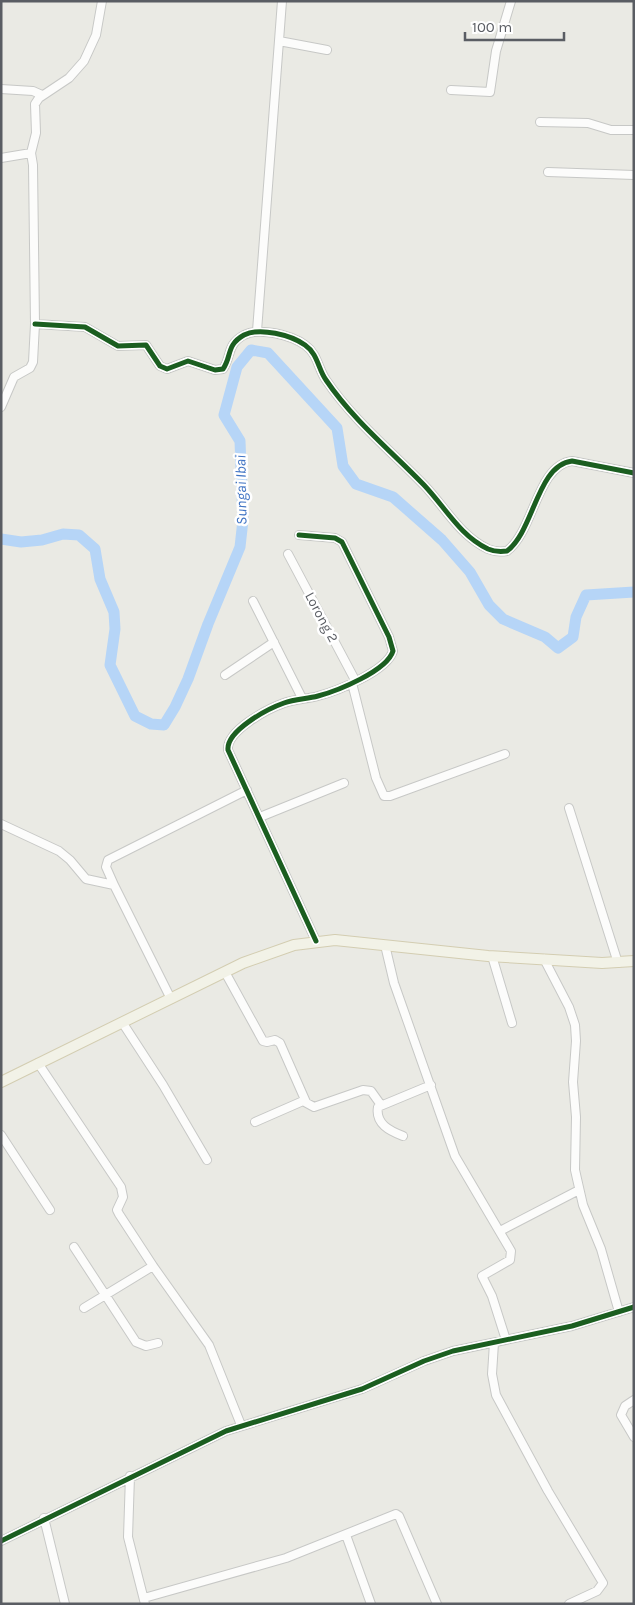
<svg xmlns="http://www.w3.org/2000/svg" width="635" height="1605" viewBox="0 0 635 1605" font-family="Karla,sans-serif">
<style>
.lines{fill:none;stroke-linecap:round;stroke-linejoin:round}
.river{stroke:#b6d5f7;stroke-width:11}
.minor-casing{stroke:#c7c8c6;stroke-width:10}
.major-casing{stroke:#d3cdb1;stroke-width:12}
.minor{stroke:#fcfcfb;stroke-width:8}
.major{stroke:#f2f2e7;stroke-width:10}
.cycleway-casing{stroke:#fff;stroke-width:8}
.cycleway{stroke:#1b5e20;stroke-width:5}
.labels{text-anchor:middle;stroke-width:5;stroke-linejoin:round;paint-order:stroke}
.street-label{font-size:14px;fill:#5a5d63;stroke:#fff}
.water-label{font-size:15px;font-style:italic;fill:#4074c4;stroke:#fff}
</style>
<rect width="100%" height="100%" fill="#eaeae4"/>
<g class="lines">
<path class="river" d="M1,539L21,542L42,540L63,534L79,535L95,549L100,579L114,612L115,629L110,665L135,716L151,724L164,725L175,707L188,679L208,624L240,547L243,520L240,441L224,415L237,367L251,350L268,353L337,428L343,466L356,484L393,497L442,540L470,572L489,605L503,619L545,637L558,648L573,637L576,617L586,595L634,592"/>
<defs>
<path id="minor" d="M279,41L327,50
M1,89L33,91L42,95
M451,90L490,92L496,51L511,1
M540,122L588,123L611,130H634
M1,158L31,153
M548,172L634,175
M35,324L85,327L118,346L146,345L160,366L167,369L188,361L215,370L223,369C232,356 226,345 244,335C260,327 291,335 305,345C318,354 318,369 326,380C353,420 391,451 424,485C445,507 460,536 488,549C495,552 500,552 507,551C534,531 537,465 572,461L634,473
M257,331L282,1
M1,407L14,377L30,368L33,362L35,324L33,165L31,153L36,133L35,104L39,98L69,78L84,61L96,35L102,1
M299,535L335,538L342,542L389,637L393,651C387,671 337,691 318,696C307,699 295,699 284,703C267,709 226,731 228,750L316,941
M288,554L355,680
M253,601L302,698
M225,675L274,642
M352,683L376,778L384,796H390L505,754
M569,808L618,963
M260,817L344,783
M1,824L59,851L70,860L86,879L114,885L171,999
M114,885L106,867L108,860L247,790
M385,945L394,983L455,1156L511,1251L510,1260L482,1276L492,1296L506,1340
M492,956L512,1023
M544,959L569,1007L575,1025L576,1041L573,1082L576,1117L575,1170L583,1205L601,1249L619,1312
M225,972L263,1041L267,1042L275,1040L280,1043L306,1102
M122,1022L163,1085L207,1160
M38,1063L121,1187L123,1197L117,1210L119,1214L153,1266L209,1345L241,1425
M255,1122L303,1101L314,1107L363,1090L371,1091L381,1105
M1,1135L50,1210
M403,1136C390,1131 375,1124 378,1107L431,1085
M500,1231L579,1190
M74,1247L136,1342L146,1346L158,1343
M84,1308L153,1266
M494,1343L492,1374L496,1395L548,1491L603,1583L597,1591L569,1604
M634,1400L625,1406L621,1415L634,1437
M130,1476L128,1537L145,1604
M44,1518L65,1604
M346,1535L371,1604
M1,1541L226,1431L362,1389L424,1361L453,1351L572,1326L634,1307
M144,1598L286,1558L396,1514L399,1516L437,1604"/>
<path id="major" d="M1,1082L243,963L294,945L335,940L488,956L602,963L634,961"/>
</defs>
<use href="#minor" class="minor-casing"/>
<use href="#major" class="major-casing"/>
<use href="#minor" class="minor"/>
<use href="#major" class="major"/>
<defs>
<path id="cycleway" d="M35,324L85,327L118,346L146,345L160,366L167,369L188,361L215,370L223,369C232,356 226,345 244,335C260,327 291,335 305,345C318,354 318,369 326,380C353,420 391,451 424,485C445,507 460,536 488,549C495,552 500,552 507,551C534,531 537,465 572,461L634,473
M299,535L335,538L342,542L389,637L393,651C387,671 337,691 318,696C307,699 295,699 284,703C267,709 226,731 228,750L316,941
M1,1541L226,1431L362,1389L424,1361L453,1351L572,1326L634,1307"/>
</defs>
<use href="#cycleway" class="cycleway-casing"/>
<use href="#cycleway" class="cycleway"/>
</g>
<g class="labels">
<g class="street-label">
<text transform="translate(322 617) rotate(62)" y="5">Lorong 2</text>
</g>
<g class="water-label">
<text transform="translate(241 490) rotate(-91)" y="5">Sungai Ibai</text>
</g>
</g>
<rect width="635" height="1605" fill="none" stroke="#5a5d63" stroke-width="5"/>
<path d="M465 32v8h99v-8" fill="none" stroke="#5a5d63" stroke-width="2.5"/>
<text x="472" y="32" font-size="15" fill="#5a5d63" stroke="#ffffff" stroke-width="4" paint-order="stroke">100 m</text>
</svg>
